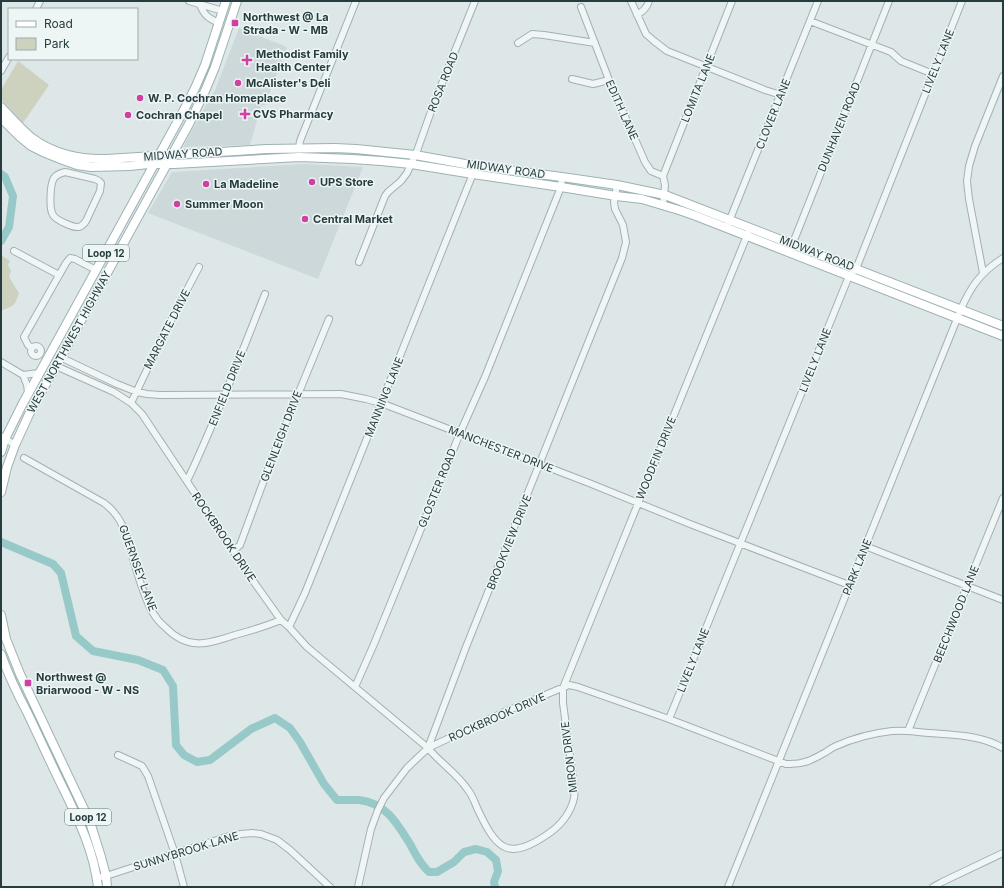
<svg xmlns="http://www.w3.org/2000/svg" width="1004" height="888" viewBox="0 0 1004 888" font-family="Inter,sans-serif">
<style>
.built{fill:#ccd8da}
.green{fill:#cdd2be}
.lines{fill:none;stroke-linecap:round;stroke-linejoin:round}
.river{stroke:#97c9c8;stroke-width:8}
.minor-casing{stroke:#a3b0b2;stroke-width:8}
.major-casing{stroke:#9db2b4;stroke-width:10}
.minor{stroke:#f0f5f6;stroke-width:6}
.major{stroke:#fff;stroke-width:8}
.poi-dot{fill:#d03fa1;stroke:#edf5f5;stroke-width:1.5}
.labels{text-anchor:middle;stroke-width:3;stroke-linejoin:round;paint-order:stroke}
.shield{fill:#edf5f5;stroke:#627476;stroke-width:1}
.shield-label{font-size:10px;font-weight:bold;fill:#273c3f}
.poi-label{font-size:11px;font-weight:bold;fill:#273c3f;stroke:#edf5f5;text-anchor:start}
.street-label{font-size:11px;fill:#273c3f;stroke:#edf5f5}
</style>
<rect width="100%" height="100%" fill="#dee7e8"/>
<path class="built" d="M239,28L287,47L265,105L261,106L250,145L184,147V145L205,107L215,90Z
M305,164L363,167L318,279L148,213L172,172Z"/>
<path class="green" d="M18,61L49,85L23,123L1,99V90Z
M1,255L10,261L8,265L11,271L9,277L19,293C17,298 16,305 10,307C7,309 4,309 1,311Z"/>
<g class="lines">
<path class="river" d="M1,174L5,177L13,196L9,227L1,241
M1,542L53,564L61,573L76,636L93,651L138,660L163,670L173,686L176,745L184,755L197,762L210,760L251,729L275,718L290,728L300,742L324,784L337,800C344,800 352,800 359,800C386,803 397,823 410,844C416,855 420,864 429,872H437L454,862L464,852L476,849L487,852L496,860L498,871L494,882L495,887"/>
<defs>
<path id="minor" d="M189,1L223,11
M631,1L646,34L654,41L667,51L765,90L781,95
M200,5C205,16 208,18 219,23
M581,7L609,80L645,162L651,171L663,176
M36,9L40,1
M637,15C643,11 647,8 649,1
M810,21L891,52L901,61L933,74
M518,43L532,34L544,35L595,43
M1,71L9,57
M572,79L593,84L609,80
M299,148L300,141L356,1
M65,172L95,179L99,181L101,183L100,191L86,221C84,224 82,226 79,227C73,228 56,220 53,215C49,209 50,184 54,178C57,174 61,173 65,172Z
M663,176L732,1
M663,205L665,185L663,176
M728,224L818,1
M14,251L59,275
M789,253L889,1
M359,262L385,196L388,192L401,181L407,173L417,151L434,103L475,1
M199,267L168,326L131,403L142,414L256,585L281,620L289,627L307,647L428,748C440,763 457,773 468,790C473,796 475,804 479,812C497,850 509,861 548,834C560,826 571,813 574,798C575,795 574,790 574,786L563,703V688L748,233
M983,273L969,199L967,181L969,166L975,146L1003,76
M31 351a5 5 0 1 1 10 0a5 5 0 1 1-10 0Z
M32,348L28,345L24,337L66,263L70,258L75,259L96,270
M60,357L117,384L137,392L147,394L160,395L341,394L366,399L381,403L589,483L690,524L849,585
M1,362L23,375L39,373
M56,366L114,392L131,403
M23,375L27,385L28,392
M1,436L15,445
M24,458L104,503C124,518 127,537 133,559C138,575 144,598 153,613C156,618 160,623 165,627C188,651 207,644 235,635C250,631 266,626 281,620
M187,481C216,420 240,357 265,294
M865,546L1003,600
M233,551L240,545L274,453L329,319
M289,627L305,593L474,171
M355,687L374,644L460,433L485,377L561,187L562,177
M669,719L849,276L856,269L962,1
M908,731L1003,498
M428,748L502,713L569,685L578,687L669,719L786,764C803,765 812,760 826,752C829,750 833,747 836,746C854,738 874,733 892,731C905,730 917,732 929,733C954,735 981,735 1003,748
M118,755L142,766L148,776L175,854L184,887
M97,878L106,876L226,837L241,834L252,833L261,834L277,840L290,850L330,887
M358,887L371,829L378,810L384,798L407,768L428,748L466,647L622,258L626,242L623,225L615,209L614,202L617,185
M728,887L961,309C971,286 981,272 1003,258
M933,887L942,882L1003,853"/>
<path id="major" d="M1,107C11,117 21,129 32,138C53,154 81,160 106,159L267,149L335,148L356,149L415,155L476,166L562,177L617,185L665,195L1003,326
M1,118L20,137L31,146L43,152L63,160L77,165L91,167L130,166L148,164H174L299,157L352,159L381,161L411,164L473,174L561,187L616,196L642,199L682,211L696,216L1003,336
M1,452L5,439L22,405L185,108L196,86L205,65L226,1
M1,492L7,467L15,445L31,410L56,366L189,124L205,91L215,67L237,1
M1,615L6,639L20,674L90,822L101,857L106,876L107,887
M1,654C8,674 17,693 27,712C40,739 52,766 65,792C80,823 94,852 98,887"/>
</defs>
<use href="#minor" class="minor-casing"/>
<use href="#major" class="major-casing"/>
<use href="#minor" class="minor"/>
<use href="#major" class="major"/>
</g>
<g class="poi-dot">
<rect x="231" y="19" width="8" height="8" rx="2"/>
<path d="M245 54h4v4h4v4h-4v4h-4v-4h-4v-4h4z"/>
<circle cx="238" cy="83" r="4"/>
<circle cx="140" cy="98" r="4"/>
<path d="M243 108h4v4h4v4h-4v4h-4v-4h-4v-4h4z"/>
<circle cx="128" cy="115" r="4"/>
<circle cx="312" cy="182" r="4"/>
<circle cx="206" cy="184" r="4"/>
<circle cx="177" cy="204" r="4"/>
<circle cx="305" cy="219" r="4"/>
<rect x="24" y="679" width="8" height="8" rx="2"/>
</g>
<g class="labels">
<g class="shield">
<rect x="83" y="245" width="46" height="16" rx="3"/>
<rect x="65" y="809" width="46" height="16" rx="3"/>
</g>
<g class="shield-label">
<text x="106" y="257">Loop 12</text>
<text x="88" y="821">Loop 12</text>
</g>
<g class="poi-label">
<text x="243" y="21">Northwest @ La<tspan x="243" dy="13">Strada - W - MB</tspan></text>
<text x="256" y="58">Methodist Family<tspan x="256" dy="13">Health Center</tspan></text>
<text x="246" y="87">McAlister's Deli</text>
<text x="148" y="102">W. P. Cochran Homeplace</text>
<text x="253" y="118">CVS Pharmacy</text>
<text x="136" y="119">Cochran Chapel</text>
<text x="320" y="186">UPS Store</text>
<text x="214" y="188">La Madeline</text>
<text x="185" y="208">Summer Moon</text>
<text x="313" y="223">Central Market</text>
<text x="36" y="681">Northwest @<tspan x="36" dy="13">Briarwood - W - NS</tspan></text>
</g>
<g class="street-label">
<text transform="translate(938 61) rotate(-68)" y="4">LIVELY LANE</text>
<text transform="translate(443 82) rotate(-68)" y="4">ROSA ROAD</text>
<text transform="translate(698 88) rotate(-68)" y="4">LOMITA LANE</text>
<text transform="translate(622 110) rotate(66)" y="4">EDITH LANE</text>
<text transform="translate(773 114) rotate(-68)" y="4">CLOVER LANE</text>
<text transform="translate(839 127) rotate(-68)" y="4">DUNHAVEN ROAD</text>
<text transform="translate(183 154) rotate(-4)" y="4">MIDWAY ROAD</text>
<text transform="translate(506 169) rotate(8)" y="4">MIDWAY ROAD</text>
<text transform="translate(817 253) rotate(21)" y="4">MIDWAY ROAD</text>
<text transform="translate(167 329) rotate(-63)" y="4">MARGATE DRIVE</text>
<text transform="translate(69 342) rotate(-61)" y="4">WEST NORTHWEST HIGHWAY</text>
<text transform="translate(815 360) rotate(-68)" y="4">LIVELY LANE</text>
<text transform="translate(227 388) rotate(-68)" y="4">ENFIELD DRIVE</text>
<text transform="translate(384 397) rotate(-68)" y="4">MANNING LANE</text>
<text transform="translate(281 436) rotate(-69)" y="4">GLENLEIGH DRIVE</text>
<text transform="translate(501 449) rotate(21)" y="4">MANCHESTER DRIVE</text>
<text transform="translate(656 458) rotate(-68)" y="4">WOODFIN DRIVE</text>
<text transform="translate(437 488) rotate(-68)" y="4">GLOSTER ROAD</text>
<text transform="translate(224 537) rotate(56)" y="4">ROCKBROOK DRIVE</text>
<text transform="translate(509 542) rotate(-68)" y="4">BROOKVIEW DRIVE</text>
<text transform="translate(857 567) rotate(-68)" y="4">PARK LANE</text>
<text transform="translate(138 568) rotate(70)" y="4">GUERNSEY LANE</text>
<text transform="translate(956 614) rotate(-68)" y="4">BEECHWOOD LANE</text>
<text transform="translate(693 660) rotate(-68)" y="4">LIVELY LANE</text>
<text transform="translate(497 717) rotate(-24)" y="4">ROCKBROOK DRIVE</text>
<text transform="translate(569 757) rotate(-97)" y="4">MIRON DRIVE</text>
<text transform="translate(186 851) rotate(-17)" y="4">SUNNYBROOK LANE</text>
</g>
</g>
<rect width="1004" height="888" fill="none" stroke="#273c3f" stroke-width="4"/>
<rect x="8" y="8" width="130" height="52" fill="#edf5f5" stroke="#9eabac"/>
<rect x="16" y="21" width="20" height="6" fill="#ffffff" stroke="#9eabac"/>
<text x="44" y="28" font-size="12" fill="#273c3f">Road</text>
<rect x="16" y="38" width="20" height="12" fill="#cdd2be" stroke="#9eabac"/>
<text x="44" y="48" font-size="12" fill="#273c3f">Park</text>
</svg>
